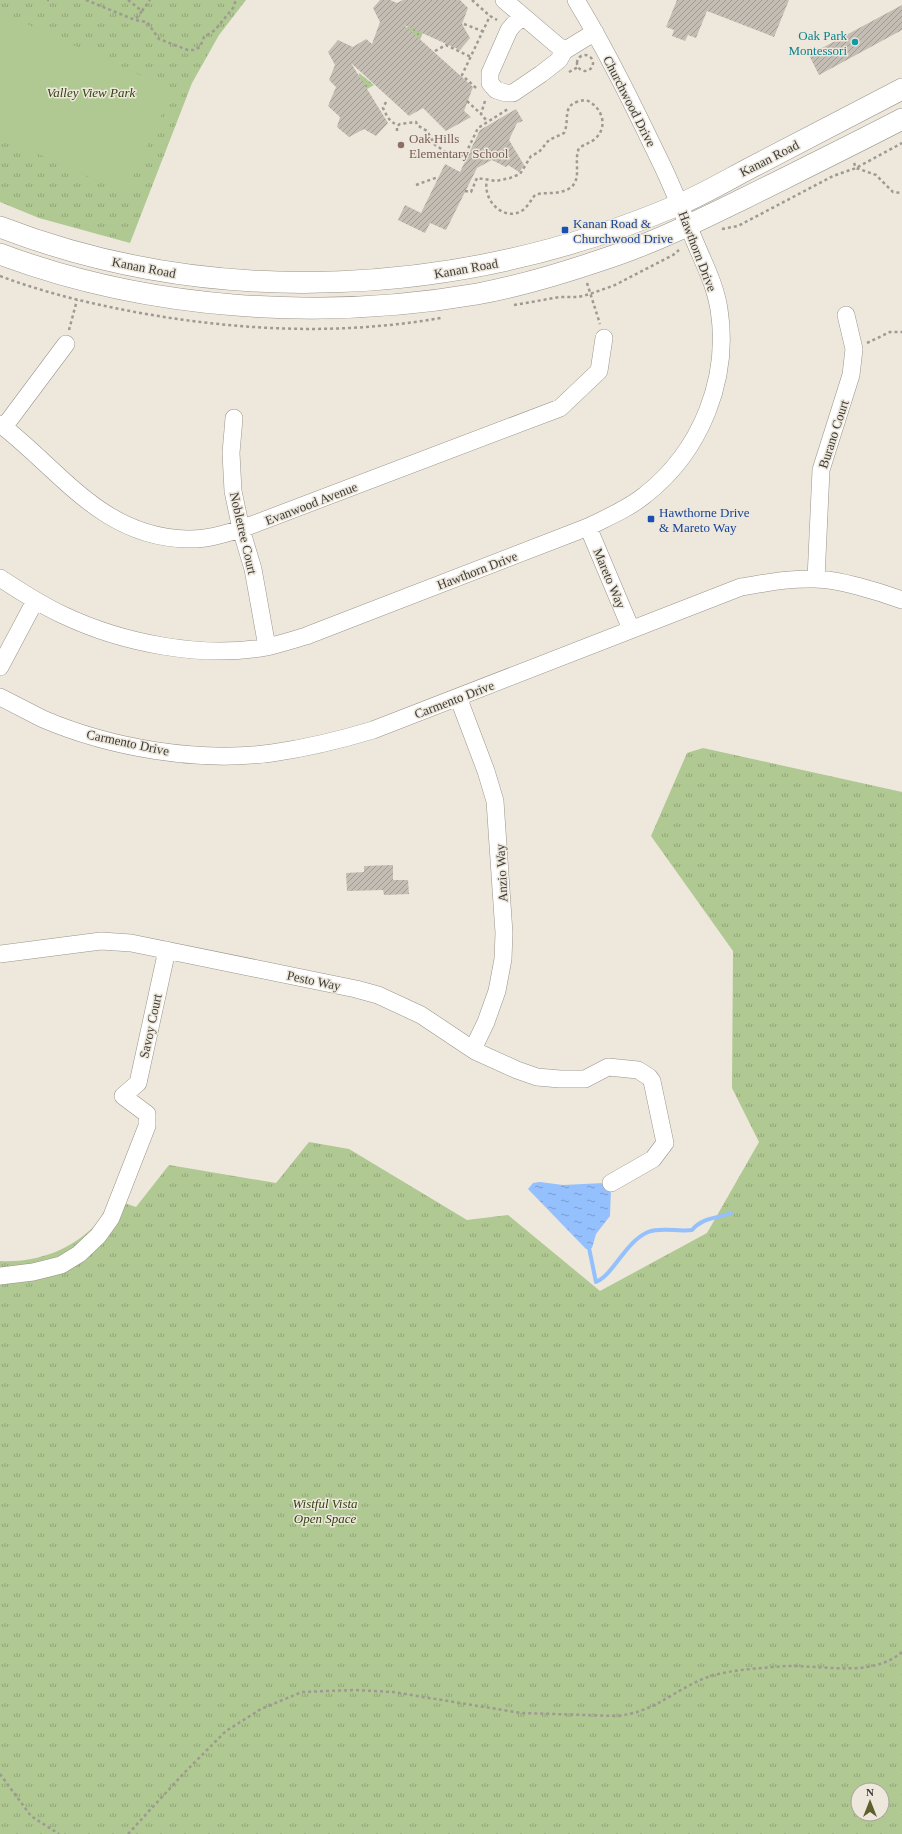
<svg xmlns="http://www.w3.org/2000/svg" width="902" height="1834" viewBox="0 0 902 1834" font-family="'Times New Roman',serif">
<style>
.grass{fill:url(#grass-dots)}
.park{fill:url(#park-tufts);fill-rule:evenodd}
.garden{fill:#b0c891}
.water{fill:url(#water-ripples)}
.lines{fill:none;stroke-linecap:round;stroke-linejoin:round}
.stream{stroke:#94c0fe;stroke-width:4}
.building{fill:url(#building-hatch)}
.minor-casing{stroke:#9a948a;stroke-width:18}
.major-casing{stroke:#9a948a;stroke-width:22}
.path{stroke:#9e9a92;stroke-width:2.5;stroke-dasharray:3 3;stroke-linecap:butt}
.minor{stroke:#fff;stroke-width:17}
.major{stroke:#fff;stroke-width:21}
.culture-dot{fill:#0f9aa8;stroke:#ede7dc;stroke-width:1.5}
.education-dot{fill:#8d6e63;stroke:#ede7dc;stroke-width:1.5}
.transit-dot{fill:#1a4fb4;stroke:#ede7dc;stroke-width:1.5}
.labels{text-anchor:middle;stroke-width:3;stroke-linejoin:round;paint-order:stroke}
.culture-label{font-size:13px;fill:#0d838f;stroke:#ede7dc;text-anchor:end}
.park-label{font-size:13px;font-style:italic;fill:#30420f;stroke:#ede7dc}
.street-label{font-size:13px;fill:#3d3b37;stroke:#ede7dc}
.education-label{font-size:13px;fill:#785e54;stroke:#ede7dc;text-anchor:start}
.transit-label{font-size:13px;fill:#164399;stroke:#ede7dc;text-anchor:start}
</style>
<defs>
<pattern id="grass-dots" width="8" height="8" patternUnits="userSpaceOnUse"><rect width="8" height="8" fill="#b0c891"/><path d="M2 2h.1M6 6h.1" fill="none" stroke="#90a477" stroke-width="1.8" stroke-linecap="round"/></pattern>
<pattern id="park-tufts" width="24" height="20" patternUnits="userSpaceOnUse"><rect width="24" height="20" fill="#b0c891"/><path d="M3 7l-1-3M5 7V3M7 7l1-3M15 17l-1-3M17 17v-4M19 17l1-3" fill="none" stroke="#90a477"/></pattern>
<pattern id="water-ripples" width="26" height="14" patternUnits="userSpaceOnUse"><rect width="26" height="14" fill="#94c0fe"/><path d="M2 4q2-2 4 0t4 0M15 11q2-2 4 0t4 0" fill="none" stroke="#7a9dce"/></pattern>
<pattern id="building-hatch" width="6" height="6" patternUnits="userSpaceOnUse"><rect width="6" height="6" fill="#c3bdb3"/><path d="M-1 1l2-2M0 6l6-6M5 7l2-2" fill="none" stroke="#a09b92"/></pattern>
</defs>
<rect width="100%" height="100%" fill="#ede7dc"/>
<path class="grass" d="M426,25L420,40L406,28L410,26Z
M359,73L374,85L360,93Z"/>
<path class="park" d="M0,0H246L219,35L192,83L130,243L39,218L0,202Z
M703,748L902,792V1834H0V1261C34,1263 71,1251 95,1225C101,1218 106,1207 112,1199L136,1207L169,1165L276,1183L309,1142L349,1149L467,1220L508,1215L600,1291L707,1233L759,1142L732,1088L733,951L651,836L687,753ZM858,1790H882V1814H858Z"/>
<path class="garden" d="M0,12L173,90L125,193L0,137Z"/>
<path class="water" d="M540,1182L563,1185L604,1183L611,1188L610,1216L596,1234L592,1248L586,1249L528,1189L533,1183Z"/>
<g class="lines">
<path class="stream" d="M589,1248L596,1282C614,1274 625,1242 648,1232C661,1227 678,1232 692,1230C703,1217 716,1219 731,1213"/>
</g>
<path class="building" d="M380,0H390L397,3L403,0H460L468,8L462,24L470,38L460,50L404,25L473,87L464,111L471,117L446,131L423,108L409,116L351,63L388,123L376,136L364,129L349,137L337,127L340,117L328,106L336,87L329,80L335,65L328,52L338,40L353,47L366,39L372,44L380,22L373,8Z
M677,0H789L774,37L707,11L696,38L688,35L685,41L672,36L674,30L666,27Z
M902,5V30L819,75L809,55Z
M516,109L523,121L517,123L509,140L524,165L519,172L508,165L506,167L492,160L477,168L446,230L430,223L425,233L398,220L405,205L421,213L445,164L460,172L480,130Z
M393,865V880H408L409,894L384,895L383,890L347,891L346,873L364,872V866Z"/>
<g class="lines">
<defs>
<path id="minor" d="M504,0L564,51
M523,17L514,24L509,30L490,73V83L496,90L506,93H513L541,74L559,60L564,51L595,32
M234,418L231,453L233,491L241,529L253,569L267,647
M0,424C61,471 102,537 187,539C205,540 224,534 241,529L560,408L599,371L604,338
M4,427L66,344
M588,527L631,629
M0,578C20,591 41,605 63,615C122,643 202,659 267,647C280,644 293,640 306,636L588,527C608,517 628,509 645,495C701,451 730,379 719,309C715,284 704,264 695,242C684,216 674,190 662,165C635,109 608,53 576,0
M816,579L821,470L851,375L854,349L846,315
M0,667L35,601
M0,697C14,704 29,712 43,719C111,748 199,763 272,753C307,748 340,740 373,730L741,587C766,583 790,578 815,579C838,579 880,592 902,600
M458,697L486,771L495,801L504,933L503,959L497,991L486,1022L473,1049
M0,954L101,941L131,943L356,989L378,995L421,1015L475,1051L517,1070L537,1077L560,1079H585L608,1067L638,1070L649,1077L652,1081L665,1143L653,1159L611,1183
M0,1276L33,1272L61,1265L79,1254L98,1236L111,1218L147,1126V1114L123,1096L138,1083L167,950"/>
<path id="major" d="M0,227C218,311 464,296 678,205C704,194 729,179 754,166C803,140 853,115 902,89
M0,254C149,310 321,321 477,294C526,285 573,270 619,254C662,239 704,218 745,198C797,172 850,146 902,119"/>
</defs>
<use href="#minor" class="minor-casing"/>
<use href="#major" class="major-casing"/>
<path class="path" d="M47,0H49
M86,0L135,20L147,22L159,39L188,50H194L200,47L204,37L215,30L233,8L236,0
M128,0L142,11L135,20
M472,0L490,16L497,20
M142,11L150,0
M464,24L482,31
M435,51L446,45L471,57
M577 63a8 8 0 1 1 16 0a8 8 0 1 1-16 0Z
M569,72L578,67
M476,88L462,75L490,16
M467,101L481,114
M485,101L481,114L487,121
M386,102L383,108C387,116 389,122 398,125
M397,131V126L400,124L416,122L417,125L427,131L435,145L440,148L449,155L461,156L466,153L478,128L508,109
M854,163L856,168L876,175L893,192L902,193
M416,185L438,177
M465,191L471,192L477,178L496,181L510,178L520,174L531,156L539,152L549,140L564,133C571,118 559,103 586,100C601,106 609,125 596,138C591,143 585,144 579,148C572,164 587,186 560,192C552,194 543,192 535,195C531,200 528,206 523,210C504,223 482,200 487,180
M722,229L738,226L833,176L856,168L902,143
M0,276C48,294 96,305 146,314C245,331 342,335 441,318
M587,283L600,324
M514,305L560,297H578L590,294L615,285L673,255L679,250
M69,330L77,300
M867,343L890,332H902
M0,1774L31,1816L59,1834
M128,1834L184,1773L226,1731L261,1709L302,1692L354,1690L393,1692L521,1713L618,1716C652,1711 663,1699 692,1684C710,1674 731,1671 751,1669C763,1668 775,1667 787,1666C823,1665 872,1678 902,1652"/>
<use href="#minor" class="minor"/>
<use href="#major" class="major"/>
</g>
<circle class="culture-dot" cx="855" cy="42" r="4"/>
<circle class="education-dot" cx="401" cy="145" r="4"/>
<g class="transit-dot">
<rect x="561" y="226" width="8" height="8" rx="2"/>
<rect x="647" y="515" width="8" height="8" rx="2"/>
</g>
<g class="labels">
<g class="culture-label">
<text x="847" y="40">Oak Park<tspan x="847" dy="15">Montessori</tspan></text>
</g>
<g class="park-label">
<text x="91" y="97">Valley View Park</text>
<text x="325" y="1508">Wistful Vista<tspan x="325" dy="15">Open Space</tspan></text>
</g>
<g class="street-label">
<text transform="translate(630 101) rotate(63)" y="5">Churchwood Drive</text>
<text transform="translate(769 158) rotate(-27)" y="5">Kanan Road</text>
<text transform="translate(698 251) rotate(69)" y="5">Hawthorn Drive</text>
<text transform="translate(144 267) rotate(11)" y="5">Kanan Road</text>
<text transform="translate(466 268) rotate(-10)" y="5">Kanan Road</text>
<text transform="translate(833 434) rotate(-72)" y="5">Burano Court</text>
<text transform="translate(311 503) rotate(-21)" y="5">Evanwood Avenue</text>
<text transform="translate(244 533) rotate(77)" y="5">Nobletree Court</text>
<text transform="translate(477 570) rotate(-21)" y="5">Hawthorn Drive</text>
<text transform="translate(610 578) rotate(67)" y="5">Mareto Way</text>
<text transform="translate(454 699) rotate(-21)" y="5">Carmento Drive</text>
<text transform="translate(128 742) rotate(12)" y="5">Carmento Drive</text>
<text transform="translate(501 873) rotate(-93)" y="5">Anzio Way</text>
<text transform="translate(314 980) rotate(12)" y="5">Pesto Way</text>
<text transform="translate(150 1026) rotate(-78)" y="5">Savoy Court</text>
</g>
<g class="education-label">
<text x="409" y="143">Oak Hills<tspan x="409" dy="15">Elementary School</tspan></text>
</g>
<g class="transit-label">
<text x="573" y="228">Kanan Road &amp;<tspan x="573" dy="15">Churchwood Drive</tspan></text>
<text x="659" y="517">Hawthorne Drive<tspan x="659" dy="15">&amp; Mareto Way</tspan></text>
</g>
</g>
<g transform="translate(870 1802)"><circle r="19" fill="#ede7dc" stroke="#a7a29a"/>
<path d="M0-3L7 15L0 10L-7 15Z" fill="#5e5f2c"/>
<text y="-6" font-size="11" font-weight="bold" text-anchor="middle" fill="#3d3b37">N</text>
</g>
</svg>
